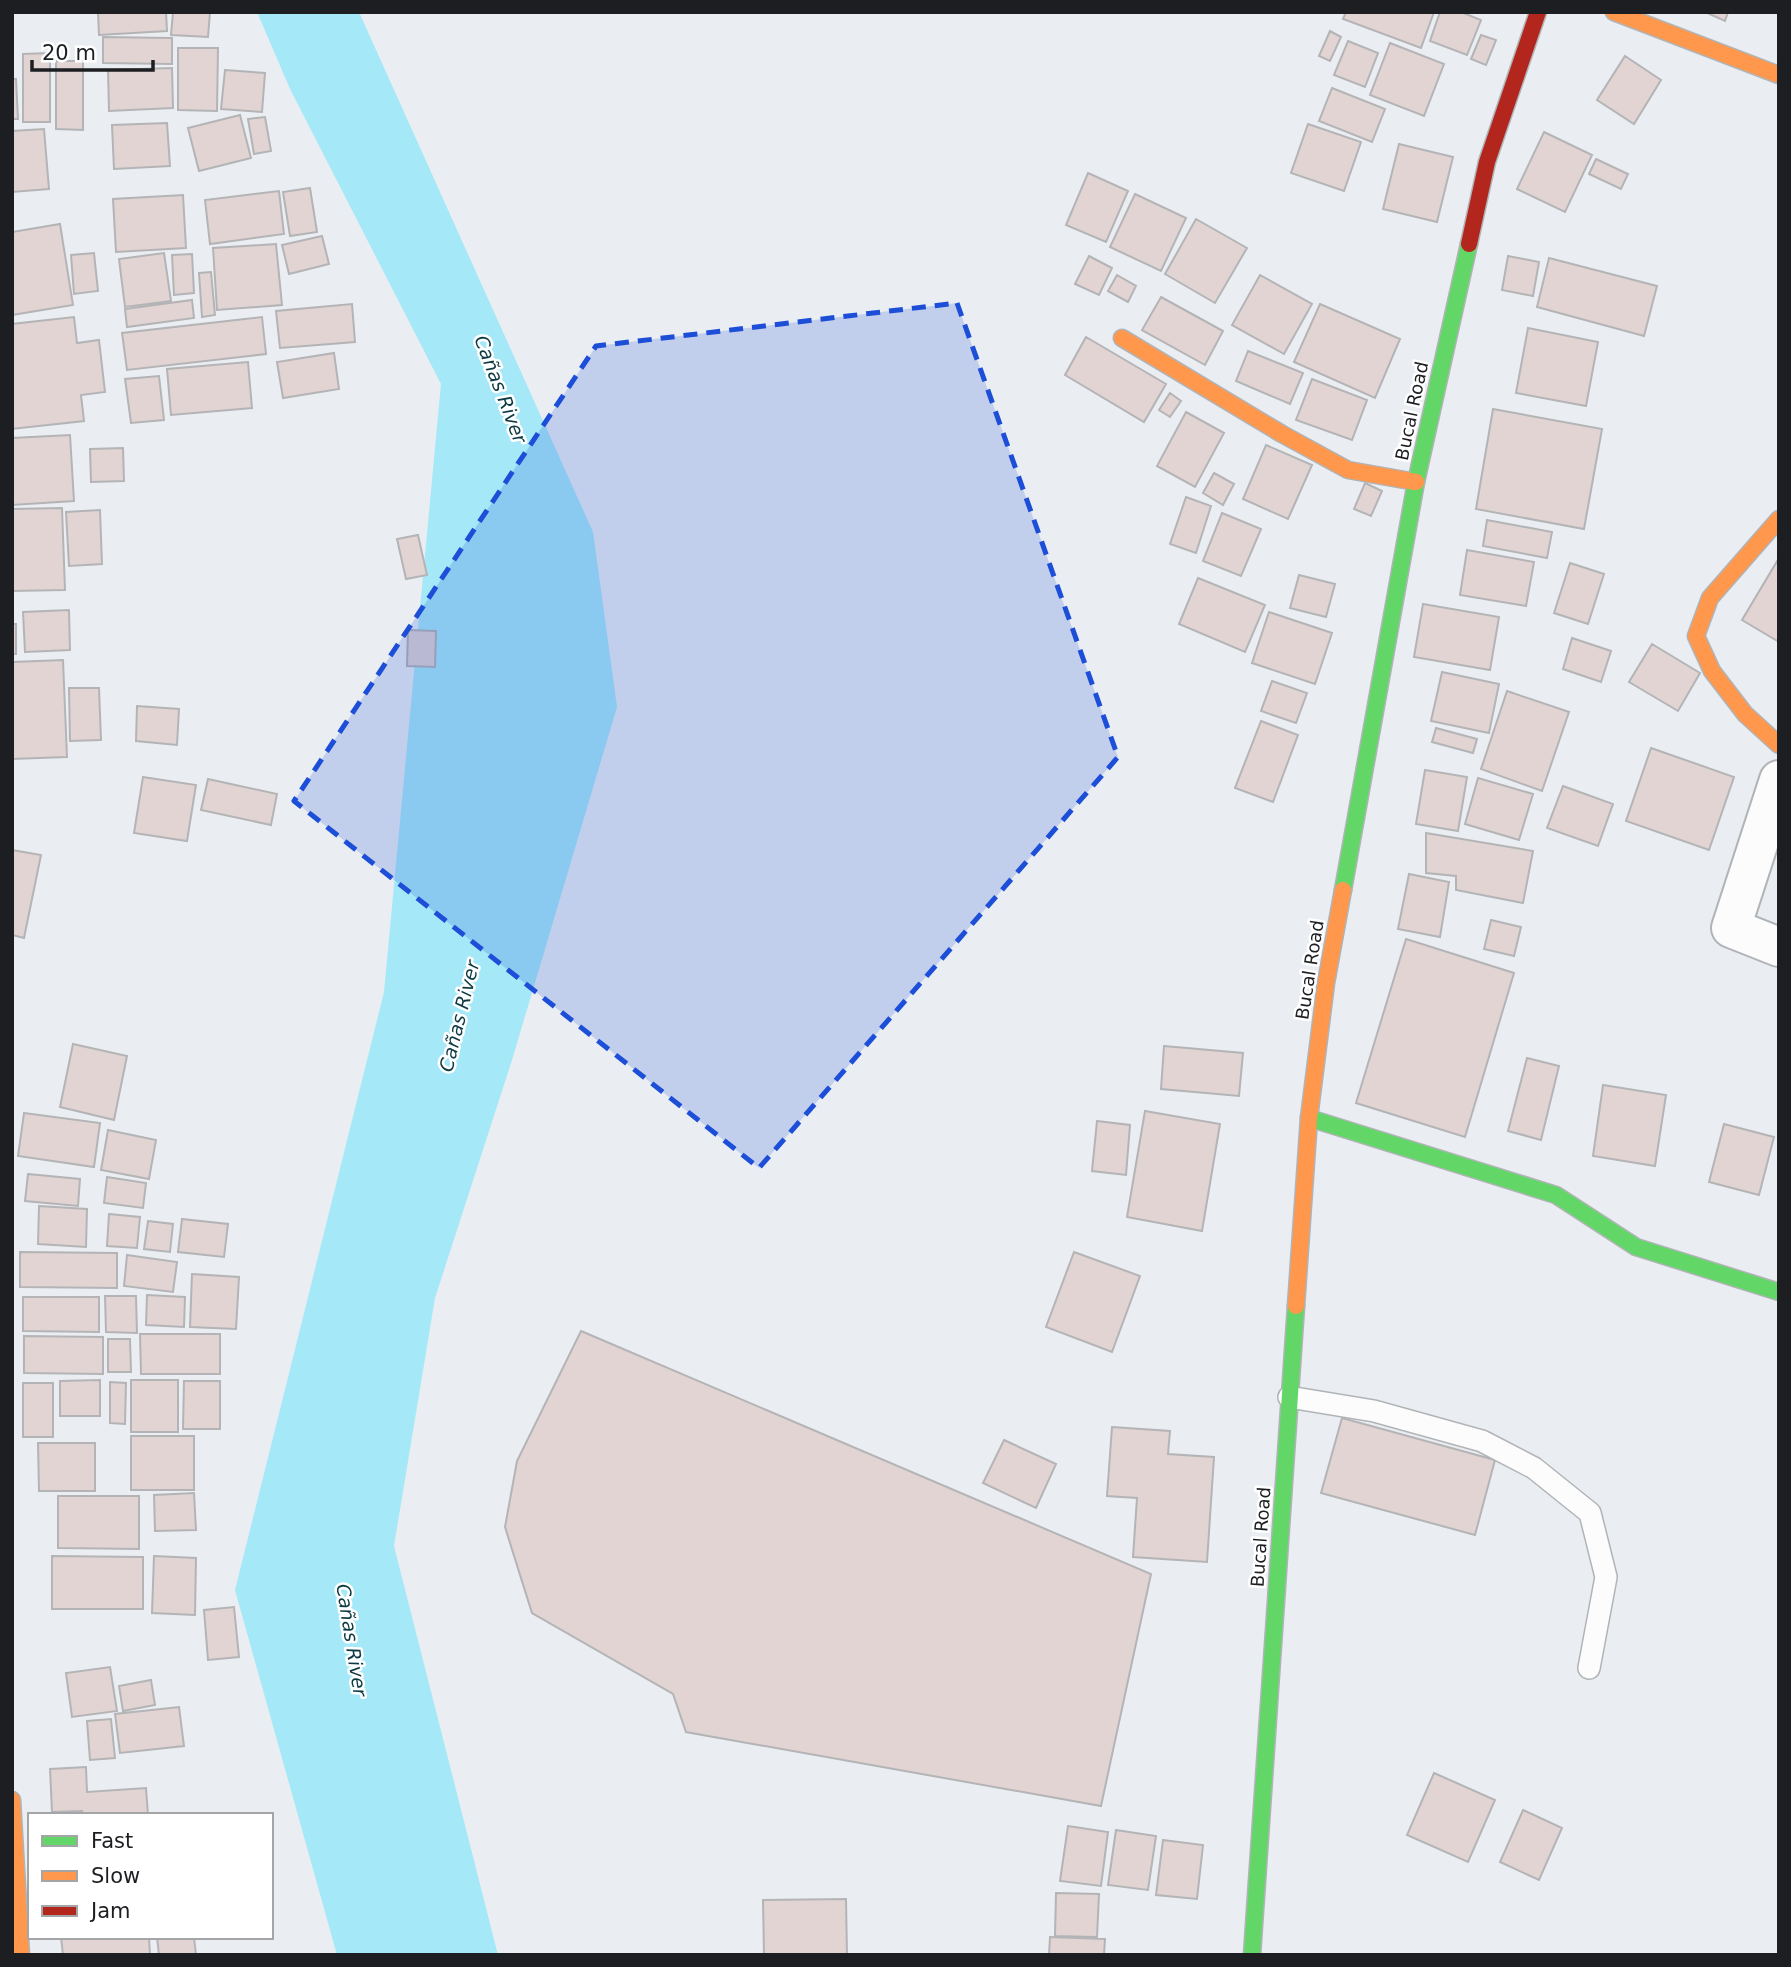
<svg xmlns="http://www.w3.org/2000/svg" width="1791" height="1967" viewBox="0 0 1791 1967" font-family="'DejaVu Sans',sans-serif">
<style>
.water{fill:#a5e8f7}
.building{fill:#e1d4d3;stroke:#b4b4b6;stroke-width:2}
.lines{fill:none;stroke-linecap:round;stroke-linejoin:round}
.lane-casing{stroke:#b1b4b7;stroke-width:24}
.street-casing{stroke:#b1b4b7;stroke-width:42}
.fast-casing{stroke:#b1b4b7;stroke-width:19}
.slow-casing{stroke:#b1b4b7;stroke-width:19}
.jam-casing{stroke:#b1b4b7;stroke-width:19}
.lane{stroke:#fcfcfd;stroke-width:21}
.street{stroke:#fcfcfd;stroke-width:38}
.fast{stroke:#63d668;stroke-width:16}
.slow{stroke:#ff974d;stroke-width:16}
.jam{stroke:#b3261e;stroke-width:16}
.marked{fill:#1d4ed8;fill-opacity:0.2;stroke:#1d4ed8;stroke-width:5;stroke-dasharray:14 9;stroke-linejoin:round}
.labels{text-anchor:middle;stroke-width:5;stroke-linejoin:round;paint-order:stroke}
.street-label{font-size:18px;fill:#1c1e21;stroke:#fff}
.water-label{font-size:19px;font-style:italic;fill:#0d3a43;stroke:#fff}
</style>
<rect width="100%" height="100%" fill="#eaeef2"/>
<path class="water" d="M257,12H359L593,532L617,707L512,1060L435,1298L394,1546L498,1955H337L235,1590L384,992L441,384L290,89Z"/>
<path class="building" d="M98,12H166L167,31L99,35Z
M173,12H210L208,37L171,35Z
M1346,12H1434L1421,48L1343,19Z
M1440,12H1461L1481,20L1467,55L1430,41Z
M1705,12H1728L1725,21Z
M1330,31L1341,37L1330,61L1319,56Z
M1481,35L1496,40L1486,65L1471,59Z
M103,37L172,38V64L103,63Z
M1348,41L1378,53L1365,87L1334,75Z
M1390,43L1444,64L1424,116L1370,95Z
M178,48H218L217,111L178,110Z
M50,53V122H23V54Z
M1625,56L1661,80L1634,124L1597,100Z
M56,61H83V130L56,129Z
M172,68L173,108L109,111L108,70Z
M225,70L265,73L262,112L221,109Z
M12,79H16L18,119H12Z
M1332,88L1385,109L1372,142L1319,121Z
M240,115L251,158L199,171L188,128Z
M265,117L271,151L254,154L248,119Z
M167,123L170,166L114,169L112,125Z
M1308,124L1361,142L1344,191L1291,173Z
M44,129L49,189L12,192V131Z
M1544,132L1592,155L1565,212L1517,189Z
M1399,144L1453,157L1437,222L1383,209Z
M1596,159L1628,174L1621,189L1589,174Z
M1088,173L1128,191L1106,242L1066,225Z
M310,188L317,232L290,236L283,192Z
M279,191L284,234L210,244L205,200Z
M1135,194L1186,218L1161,271L1110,247Z
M183,195L186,248L116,252L113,199Z
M1196,219L1247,248L1215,303L1165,274Z
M60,224L73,305L12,315V232Z
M322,236L329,264L289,274L282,245Z
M276,244L282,305L217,310L213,248Z
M94,253L98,291L74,294L71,255Z
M164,253L171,301L125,307L119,259Z
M192,254L194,293L174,295L172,255Z
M1089,256L1112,268L1099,295L1075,284Z
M1508,256L1539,262L1533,296L1502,290Z
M1549,258L1657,286L1644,336L1537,307Z
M211,272L215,315L202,317L199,273Z
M1117,275L1136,286L1128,302L1108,291Z
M1260,275L1312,304L1284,354L1232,325Z
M1161,297L1223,331L1205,365L1142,330Z
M192,300L194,318L127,327L125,309Z
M352,304L355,342L280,348L276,311Z
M1320,304L1400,339L1375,398L1294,362Z
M74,317L77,343L99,340L105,392L81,395L84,421L12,429V324Z
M262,317L266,354L127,370L122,333Z
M1528,328L1598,342L1586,406L1516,393Z
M1086,337L1166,384L1144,422L1065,375Z
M1248,351L1303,373L1290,404L1236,381Z
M334,353L339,389L283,398L277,362Z
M248,362L252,408L171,415L167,369Z
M159,376L164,420L131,423L125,379Z
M1312,379L1367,400L1352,440L1296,420Z
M1170,393L1181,401L1170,417L1159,410Z
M1493,409L1602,429L1584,529L1476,509Z
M1186,412L1224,433L1195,487L1157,466Z
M70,435L74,501L12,505V438Z
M1266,445L1312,465L1288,519L1243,499Z
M123,448L124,481L91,482L90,449Z
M1214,473L1234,484L1223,505L1203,493Z
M1365,483L1382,491L1371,516L1354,509Z
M1186,497L1211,506L1196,553L1170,544Z
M62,508L65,590L12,591V509Z
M100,510L102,564L69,566L66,512Z
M1222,513L1261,529L1241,576L1203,561Z
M1487,520L1552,532L1547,558L1483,546Z
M418,535L427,575L406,579L397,539Z
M1467,550L1534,562L1526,606L1460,595Z
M1779,558V642L1742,620Z
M1570,563L1604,574L1588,624L1554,613Z
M1299,575L1335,584L1326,617L1290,608Z
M1198,578L1265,605L1245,652L1179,624Z
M1423,604L1499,617L1490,670L1414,657Z
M69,610L70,650L25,652L23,612Z
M1269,612L1332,633L1315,684L1252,663Z
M12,624H16V654H12Z
M408,630L436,631L435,667L407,666Z
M1572,638L1611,651L1601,682L1563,669Z
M1652,644L1700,673L1678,711L1629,682Z
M63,660L67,757L12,759V662Z
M1442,672L1499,684L1489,733L1431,721Z
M1272,681L1307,693L1296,723L1261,711Z
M69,688H99L101,740L70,741Z
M1507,691L1569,712L1542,791L1481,769Z
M137,706L179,709L177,745L136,741Z
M1261,721L1298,735L1273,802L1235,788Z
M1436,728L1477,739L1473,753L1432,742Z
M1651,748L1734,777L1709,850L1626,821Z
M1425,770L1467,777L1458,831L1416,824Z
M143,777L196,785L187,841L134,833Z
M1478,778L1533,794L1519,840L1465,824Z
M208,779L277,794L271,825L201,810Z
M1563,786L1613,804L1598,846L1547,828Z
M1426,833L1533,851L1523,903L1456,890V876L1426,873Z
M12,850L41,855L24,938L12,935Z
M1409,874L1449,882L1440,937L1398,929Z
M1491,920L1521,927L1514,956L1484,949Z
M1406,939L1514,973L1465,1137L1356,1103Z
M73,1044L127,1056L114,1120L60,1107Z
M1164,1046L1243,1053L1239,1096L1161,1089Z
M1527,1058L1559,1066L1541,1140L1508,1131Z
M1603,1085L1666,1095L1655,1166L1593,1156Z
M1145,1111L1220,1124L1202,1231L1127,1217Z
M24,1113L100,1123L94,1167L18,1156Z
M1097,1121L1130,1125L1126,1175L1092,1171Z
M1724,1124L1774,1137L1759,1195L1709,1182Z
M108,1130L156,1140L149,1179L101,1170Z
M28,1174L80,1179L78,1206L25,1201Z
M107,1177L146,1183L143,1208L104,1203Z
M39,1206L87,1209L86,1247L38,1244Z
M109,1214L140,1217L137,1248L107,1246Z
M182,1219L228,1224L224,1257L178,1252Z
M148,1221L173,1224L170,1252L144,1249Z
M20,1252L117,1253V1288L20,1287Z
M1074,1252L1140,1276L1112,1352L1046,1327Z
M127,1255L177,1262L173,1292L124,1286Z
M192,1274L239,1277L236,1329L190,1327Z
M147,1295L185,1297L184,1327L146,1325Z
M105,1296H136L137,1333L106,1332Z
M23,1297H99V1332L23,1331Z
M581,1331L1151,1574L1101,1806L686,1732L673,1694L532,1613L505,1527L517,1461Z
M140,1334H220V1374H141Z
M24,1336L103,1337V1374L24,1373Z
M108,1339H130L131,1372H108Z
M100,1380V1416H60V1381Z
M131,1380H178V1432H131Z
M184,1381H220V1429H183Z
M110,1382L126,1383L125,1424L110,1423Z
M23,1383H53V1437H23Z
M1342,1418L1495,1460L1475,1535L1321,1493Z
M1112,1427L1170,1431L1168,1454L1214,1457L1207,1562L1133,1557L1137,1498L1107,1496Z
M131,1436H194V1490H131Z
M1004,1440L1056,1464L1036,1508L983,1483Z
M38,1443H95V1491H39Z
M194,1493L196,1530L155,1531L154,1495Z
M58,1496H139V1549L58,1548Z
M52,1556L143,1557V1609H52Z
M154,1556L196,1558L195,1615L152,1613Z
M234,1607L239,1657L208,1660L204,1610Z
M110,1667L117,1711L72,1717L66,1673Z
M151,1680L155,1705L123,1711L119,1686Z
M179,1707L184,1746L120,1753L115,1714Z
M111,1719L115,1758L90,1760L87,1721Z
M86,1767L87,1792L146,1788L148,1815H83L82,1811L52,1812L50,1769Z
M1434,1773L1495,1800L1468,1862L1407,1835Z
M1523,1810L1562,1828L1539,1880L1500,1862Z
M1068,1826L1108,1832L1101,1886L1060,1881Z
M1116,1830L1156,1836L1148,1890L1108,1885Z
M1163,1840L1203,1845L1197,1899L1156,1895Z
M1056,1893L1099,1894L1097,1937L1055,1936Z
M846,1899L847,1955H764L763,1900Z
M61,1937H149L150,1955H63Z
M157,1937H194L196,1955H159Z
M1050,1937L1105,1939L1104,1955H1049Z"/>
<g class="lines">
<defs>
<path id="lane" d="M1289,1397L1374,1411L1482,1441L1534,1468L1590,1513L1606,1577L1589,1668"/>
<path id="street" d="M1779,780L1731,928L1779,947"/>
<path id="fast" d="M1343,890L1416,482L1469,244
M1309,1118L1556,1195L1636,1247L1779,1292
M1252,1955L1296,1306"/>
<path id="slow" d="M1614,12L1779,75
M1122,338L1282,434L1348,470L1416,482
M1779,519L1710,598L1696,636L1712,671L1745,714L1779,745
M1296,1306L1309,1118L1326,983L1343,890
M12,1800L21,1955"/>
<path id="jam" d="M1469,244L1487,162L1538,12"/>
</defs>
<use href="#lane" class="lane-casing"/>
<use href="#street" class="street-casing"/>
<use href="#fast" class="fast-casing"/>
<use href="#slow" class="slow-casing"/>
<use href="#jam" class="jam-casing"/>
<use href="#lane" class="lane"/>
<use href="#street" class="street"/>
<use href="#fast" class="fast"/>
<use href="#slow" class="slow"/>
<use href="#jam" class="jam"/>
</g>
<path class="marked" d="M957,303L1118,757L759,1168L294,801L596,346Z"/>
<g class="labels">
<g class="street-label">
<text transform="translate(1412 411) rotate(-78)" y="6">Bucal Road</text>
<text transform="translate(1310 970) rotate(-81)" y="6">Bucal Road</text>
<text transform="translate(1261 1537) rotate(-86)" y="6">Bucal Road</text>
</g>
<g class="water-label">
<text transform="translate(501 389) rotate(69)" y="7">Cañas River</text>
<text transform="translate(459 1016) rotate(-76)" y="7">Cañas River</text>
<text transform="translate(352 1640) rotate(81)" y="7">Cañas River</text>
</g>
</g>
<rect width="1791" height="1967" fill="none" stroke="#1c1e21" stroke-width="28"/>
<rect x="28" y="1813" width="245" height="126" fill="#ffffff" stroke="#a4a5a6" stroke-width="2"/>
<rect x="42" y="1836" width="35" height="10" fill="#63d668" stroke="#a4a5a6" stroke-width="2"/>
<text x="91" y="1848" font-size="21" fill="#1c1e21">Fast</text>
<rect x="42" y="1871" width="35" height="10" fill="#ff974d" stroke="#a4a5a6" stroke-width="2"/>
<text x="91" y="1883" font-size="21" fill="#1c1e21">Slow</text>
<rect x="42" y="1906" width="35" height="10" fill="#b3261e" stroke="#a4a5a6" stroke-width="2"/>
<text x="91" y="1918" font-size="21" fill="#1c1e21">Jam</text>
<path d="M32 60v10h121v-10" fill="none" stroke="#1c1e21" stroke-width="3.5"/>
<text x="42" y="60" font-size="21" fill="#1c1e21" stroke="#ffffff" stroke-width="5" paint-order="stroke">20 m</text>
</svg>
